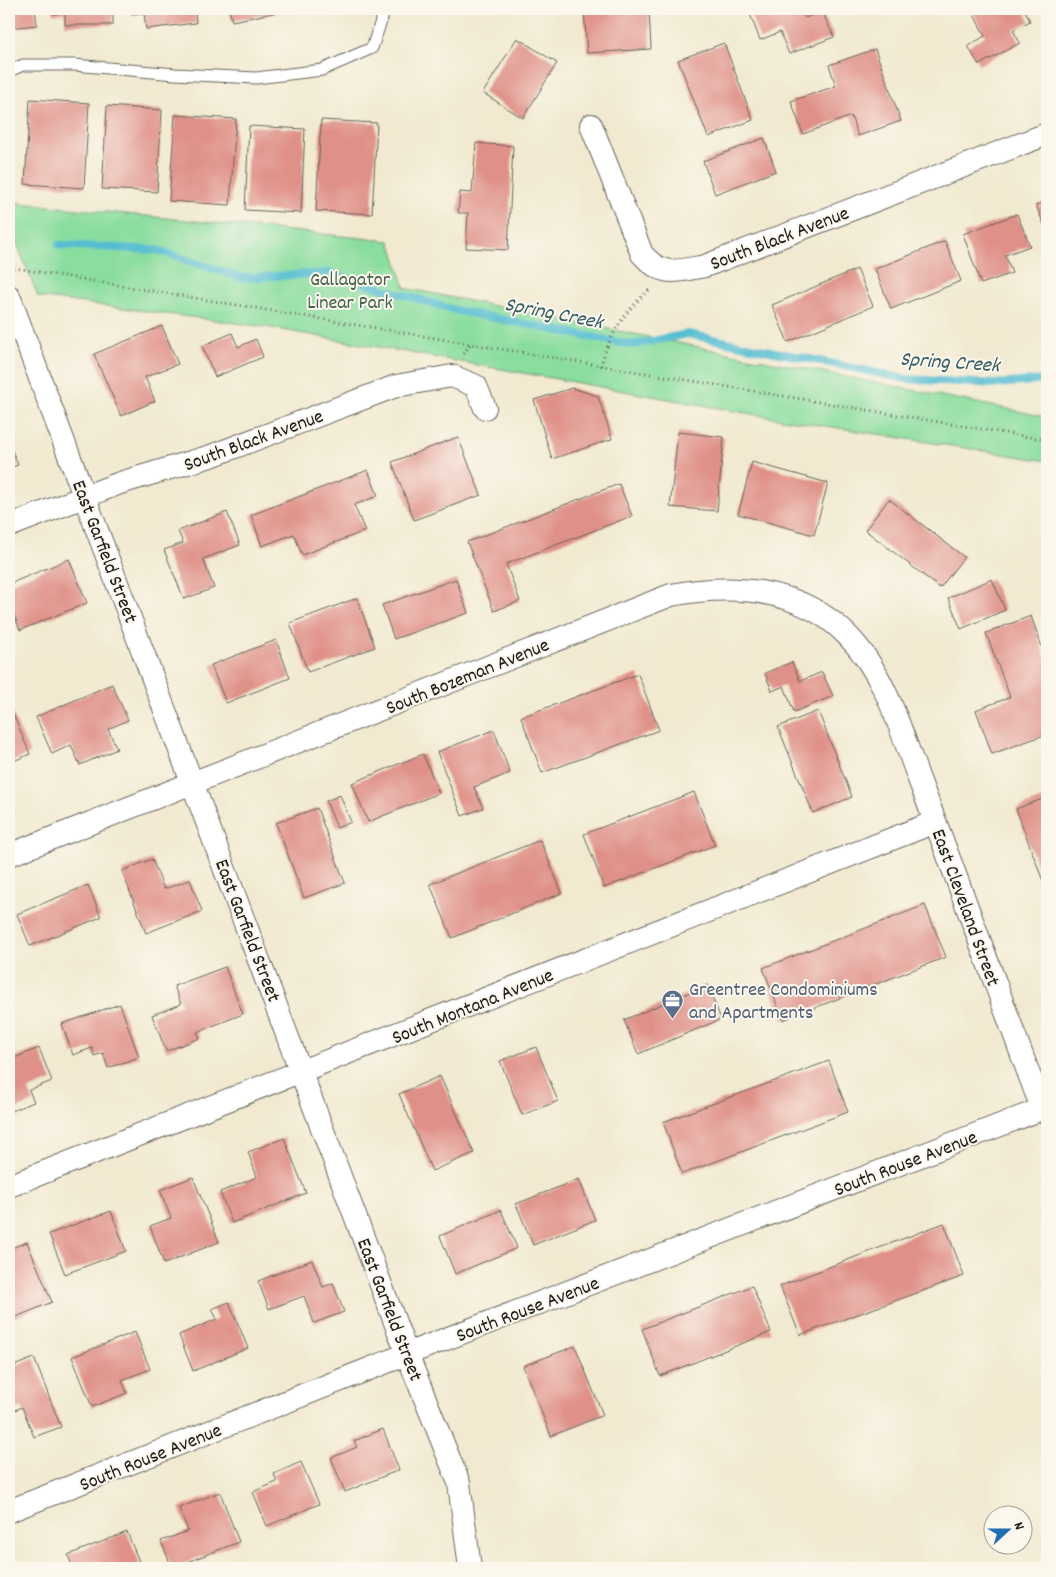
<svg xmlns="http://www.w3.org/2000/svg" width="1056" height="1577" viewBox="0 0 1056 1577" font-family="Dekko,sans-serif">
<style>
.green{fill:#89dd9e;stroke:#527c5d}
.lines{fill:none;stroke-linecap:round;stroke-linejoin:round}
.stream{stroke:#55bdd2;stroke-width:8}
.building{fill:#df9088}
.service-casing{stroke:#67645b;stroke-width:13}
.minor-casing{stroke:#67645b;stroke-width:24}
.path{stroke:#67645b;stroke-width:3;stroke-dasharray:1 4;stroke-linecap:butt}
.service{stroke:#fff;stroke-width:11}
.minor{stroke:#fff;stroke-width:22}
.labels{text-anchor:middle;stroke-width:4;stroke-linejoin:round;paint-order:stroke}
.street-label{font-size:20px;fill:#1c1c1c;stroke:#fbf7ec}
.park-label{font-size:20px;fill:#42604a;stroke:#fbf7ec}
.service-label{font-size:20px;fill:#4e5e75;stroke:#fbf7ec;text-anchor:start}
.water-label{font-size:21px;font-style:italic;fill:#335c65;stroke:#fbf7ec}
</style>
<rect width="100%" height="100%" fill="#fbf7ec"/>
<filter id="ink" filterUnits="userSpaceOnUse"><feTurbulence type="fractalNoise" baseFrequency=".02" numOctaves="2"/><feDisplacementMap in="SourceGraphic" scale="10" xChannelSelector="R" yChannelSelector="G"/><feConvolveMatrix kernelMatrix="1 2 1 2 8 2 1 2 1" color-interpolation-filters="sRGB"/></filter>
<filter id="wash" filterUnits="userSpaceOnUse"><feTurbulence type="fractalNoise" baseFrequency=".0096" numOctaves="4" result="noise"/><feDisplacementMap in="SourceGraphic" scale="20" xChannelSelector="R" yChannelSelector="G"/><feGaussianBlur stdDeviation="1.12" result="paint"/><feColorMatrix in="noise" values="0 0 0 0 0 0 0 0 0 0 0 0 0 0 0 0 0 1.4 0 .05"/><feComposite in="paint" operator="in"/></filter>
<g filter="url(#wash)">
<rect width="100%" height="100%" fill="#f1e9d0"/>
<path class="green" d="M9,202L390,241L405,288L1047,417V461L763,416L266,327L38,297L9,223Z"/>
<g class="lines">
<path class="stream" d="M59,245L157,250L241,278L328,273L459,311L632,345L688,334L906,379L995,384L1047,380"/>
</g>
<g id="blocks">
<path class="building" d="M9,9H35L37,25L9,28Z
M53,9H113V25H65V13L53,14Z
M131,9H195L196,23L146,29L144,13L132,14Z
M229,9H284V11L232,21Z
M584,9H649L651,49L587,53Z
M748,9H801L805,18L822,11L834,37L789,54L780,32L760,40Z
M971,9H1024L1030,21L1013,30L1020,43L979,65L968,46L985,36Z
M517,38L557,63L523,118L483,93Z
M724,43L753,120L708,137L678,60Z
M875,49L901,121L858,136L851,116L803,134L791,101L836,86L829,65Z
M30,99L89,103L84,188L25,184Z
M107,106L162,110L157,192L102,189Z
M175,115L236,119L230,205L169,201Z
M321,120L377,123L372,214L316,211Z
M249,126L305,129L301,213L245,210Z
M764,138L776,171L715,194L703,161Z
M476,143L513,146L508,250L466,248L468,213H458L460,192L472,193Z
M1047,201V232L1036,205Z
M1017,214L1030,246L1005,255L1012,273L981,284L963,234Z
M945,241L961,281L891,309L875,269Z
M857,269L873,306L788,342L772,305Z
M162,326L178,364L145,377L155,401L121,416L94,354Z
M232,333L238,347L256,339L263,357L215,377L202,346Z
M572,388L598,396L612,439L552,459L534,400Z
M678,432L724,437L717,511L670,507Z
M458,437L481,495L414,520L392,462Z
M9,443L18,465L9,468Z
M752,462L828,483L814,535L738,514Z
M368,470L378,496L354,505L365,531L302,555L294,534L262,546L251,515Z
M619,484L632,516L506,564L520,601L494,611L467,542Z
M889,499L964,557L940,588L865,530Z
M227,512L240,545L203,559L214,588L184,599L164,550L183,543L178,531Z
M69,559L87,603L20,630L9,602V584Z
M456,579L468,613L394,639L382,605Z
M992,579L1005,610L961,629L948,598Z
M357,598L375,647L308,672L290,623Z
M1031,616L1047,661V734L992,754L976,710L1010,697L986,633Z
M276,640L290,678L226,703L211,665Z
M792,662L800,681L822,672L833,696L794,712L784,686L772,691L765,673Z
M638,674L659,730L542,773L521,717Z
M112,684L128,720L108,729L117,749L80,765L71,745L52,754L36,717Z
M11,709L30,754L9,763V710Z
M818,711L852,797L813,813L778,727Z
M494,730L510,773L474,787L483,808L462,816L437,752Z
M423,754L439,793L368,822L352,783Z
M694,792L715,845L604,888L584,834Z
M340,795L351,822L337,828L326,801Z
M1047,797V879L1043,881L1016,809Z
M317,808L345,883L304,898L276,823Z
M540,840L562,893L452,938L430,884Z
M152,859L164,889L190,880L202,911L146,933L122,871Z
M88,885L101,917L30,946L17,914Z
M925,905L946,957L783,1020L763,968Z
M225,967L243,1014L197,1032L200,1038L166,1051L152,1015L181,1004L174,986Z
M707,985L721,1019L638,1054L624,1020Z
M120,1004L139,1057L108,1068L103,1053L94,1056L92,1048L73,1055L62,1024Z
M536,1047L558,1101L522,1115L500,1061Z
M39,1048L52,1081L29,1090L34,1102L9,1112V1060Z
M829,1061L848,1112L682,1174L663,1122Z
M440,1076L474,1153L432,1171L399,1094Z
M284,1138L306,1193L232,1223L220,1192L257,1177L248,1152Z
M193,1177L219,1242L164,1264L150,1226L171,1218L160,1190Z
M579,1179L595,1220L533,1245L516,1204Z
M501,1210L517,1248L455,1274L440,1236Z
M111,1211L126,1251L65,1274L49,1234Z
M944,1223L964,1276L800,1335L780,1286Z
M27,1242L52,1302L9,1320V1249Z
M312,1260L323,1287L333,1283L344,1312L314,1323L304,1296L269,1309L258,1281Z
M752,1286L771,1332L660,1376L642,1329Z
M229,1302L248,1348L193,1371L179,1335L217,1319L212,1309Z
M135,1332L150,1369L122,1380L127,1393L92,1407L72,1357Z
M575,1346L603,1415L551,1436L523,1366Z
M34,1358L61,1427L34,1437L22,1407L9,1413V1368Z
M383,1429L399,1470L345,1492L331,1458L357,1447L354,1441Z
M301,1462L319,1504L267,1526L253,1492L277,1482L274,1474Z
M220,1492L239,1542L172,1568L161,1541L188,1531L179,1508Z
M127,1532L140,1564L128,1568H73L68,1555Z"/>
</g>
</g>
<g filter="url(#ink)">
<use href="#blocks" fill-opacity="0" stroke="#67645b" stroke-width="1"/>
<g class="lines">
<defs>
<path id="service" d="M9,71L23,65H74L175,74L256,78L322,70L372,48L385,9"/>
<path id="minor" d="M591,125L642,254C663,278 675,271 705,266L1047,134
M9,296L407,1354L459,1483L470,1568
M9,526L120,483L211,456L396,386L452,376L476,386L485,408
M9,855L671,595C733,583 801,588 847,635C887,675 902,736 922,787C963,894 1002,1002 1042,1109
M9,1186L935,822
M9,1511L407,1354L1047,1107"/>
</defs>
<use href="#service" class="service-casing"/>
<use href="#minor" class="minor-casing"/>
<path class="path" d="M9,267L1047,440
M464,354L470,344
M601,366C608,336 626,310 649,290"/>
<use href="#service" class="service"/>
<use href="#minor" class="minor"/>
</g>
</g>
<defs>
<symbol id="office-pin" viewBox="-11 -11 22 30"><path d="M0 17L-7.5 6A9.5 9.5 0 1 1 7.5 6Z" fill="#5c6f8a" stroke="#fbf7ec"/><path d="M-6-3h4V-5.5h4V-3h4V5H-6ZM-1-4.5V-3h2v-1.5ZM-6 0V1H6V0Z" fill="#fff"/></symbol>
</defs>
<g fill-rule="evenodd">
<use href="#office-pin" x="660" y="988" width="25" height="34"/>
</g>
<g class="labels">
<g class="street-label">
<text transform="translate(779 237) rotate(-21)" y="7">South Black Avenue</text>
<text transform="translate(253 439) rotate(-20)" y="7">South Black Avenue</text>
<text transform="translate(106 551) rotate(69)" y="7">East Garfield Street</text>
<text transform="translate(467 675) rotate(-22)" y="7">South Bozeman Avenue</text>
<text transform="translate(967 907) rotate(70)" y="7">East Cleveland Street</text>
<text transform="translate(249 930) rotate(69)" y="7">East Garfield Street</text>
<text transform="translate(472 1005) rotate(-22)" y="7">South Montana Avenue</text>
<text transform="translate(905 1162) rotate(-21)" y="7">South Rouse Avenue</text>
<text transform="translate(527 1308) rotate(-21)" y="7">South Rouse Avenue</text>
<text transform="translate(391 1309) rotate(69)" y="7">East Garfield Street</text>
<text transform="translate(150 1456) rotate(-22)" y="7">South Rouse Avenue</text>
</g>
<g class="park-label">
<text x="350" y="285">Gallagator<tspan x="350" dy="23">Linear Park</tspan></text>
</g>
<g class="service-label">
<text x="689" y="995">Greentree Condominiums<tspan x="689" dy="23">and Apartments</tspan></text>
</g>
<g class="water-label">
<text transform="translate(554 312) rotate(11)" y="7">Spring Creek</text>
<text transform="translate(950 361) rotate(4)" y="7">Spring Creek</text>
</g>
</g>
<rect width="1056" height="1577" fill="none" stroke="#fbf7ec" stroke-width="30"/>
<g transform="translate(1008 1530) rotate(69)"><circle r="24" fill="#fbf7ec" stroke="#a29f99"/>
<path d="M0-4L9 19L0 12L-9 19Z" fill="#1f6fb2"/>
<text y="-8" font-size="14" font-weight="bold" text-anchor="middle" fill="#1c1c1c">N</text>
</g>
</svg>
